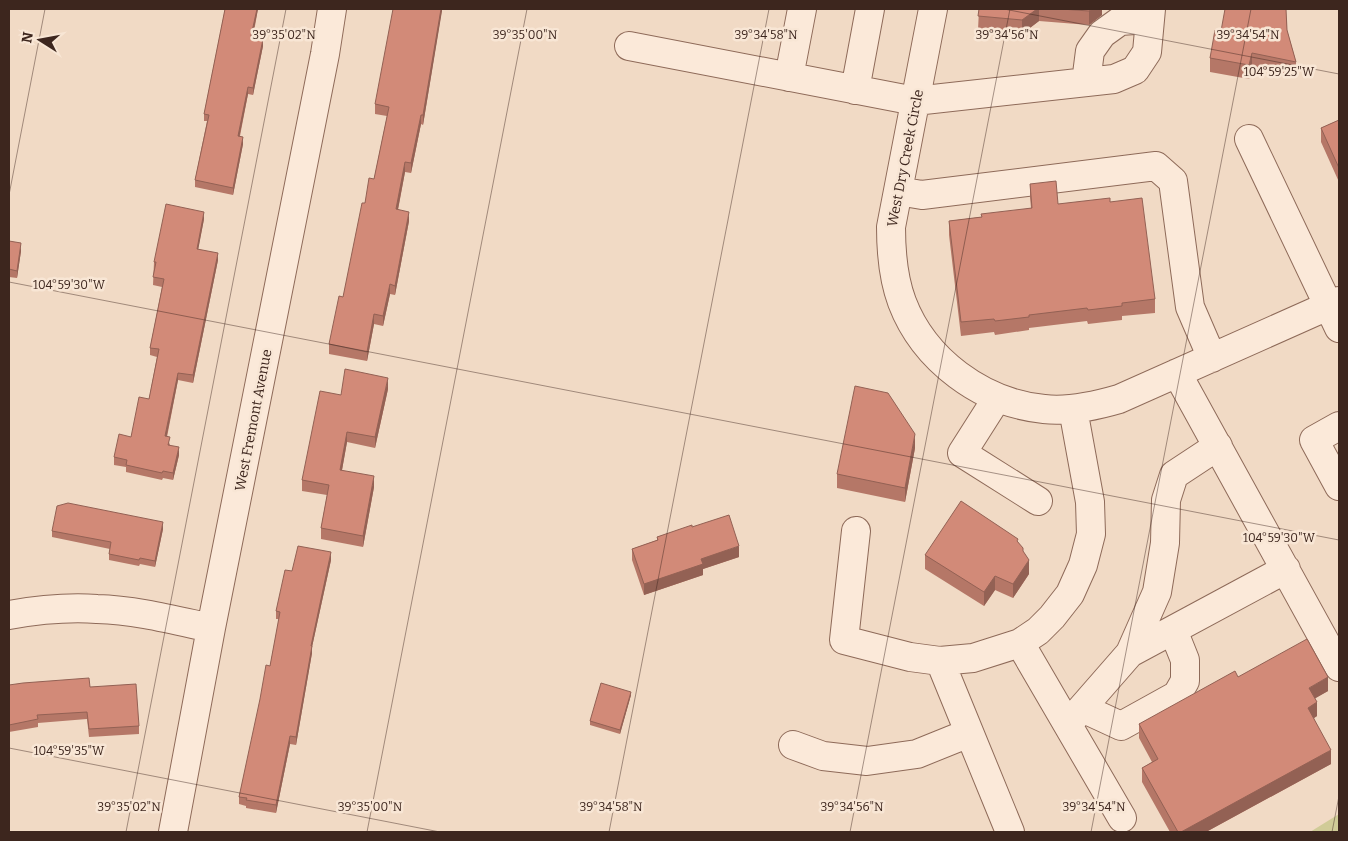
<svg xmlns="http://www.w3.org/2000/svg" width="1348" height="841" viewBox="0 0 1348 841" font-family="Bitter,serif">
<style>
.green{fill:#d0cb97}
.lines{fill:none;stroke-linecap:round;stroke-linejoin:round}
.minor-casing{stroke:#8e6a59;stroke-width:30}
.minor{stroke:#fbe9d9;stroke-width:28}
.wall{fill:#b57767}
.shaded-wall{fill:#936154}
.building{fill:#d28a78;stroke:#936154}
.ticks{fill:none;stroke:#3d261e;stroke-width:1;stroke-opacity:0.45}
.labels{text-anchor:middle;stroke-width:5;stroke-linejoin:round;paint-order:stroke}
.street-label{font-size:14px;fill:#3d261e;stroke:#f8e6d5}
.ticks-label{font-size:12px;text-anchor:middle;fill:#3d261e;stroke:#f8e6d5;stroke-width:5;stroke-linejoin:round;paint-order:stroke}
</style>
<rect width="100%" height="100%" fill="#f1dac5"/>
<path class="green" d="M1339,814V832H1310Z"/>
<g class="lines">
<defs>
<path id="minor" d="M933,9L891,227C891,252 893,278 902,302C924,360 982,403 1044,409C1069,412 1095,406 1119,399L1339,301
M629,46L915,101L1114,79L1135,70L1147,52L1151,9
M789,77L802,9
M1086,82L1090,51L1102,34L1120,21L1150,19
M855,90L870,9
M1249,139L1339,328
M898,191L922,195L1156,166L1173,181L1190,307L1212,358
M1177,373L1339,667
M997,398L962,453L1038,501
M1339,426L1314,440L1339,486
M856,531L844,640L910,657L940,661L973,658L1020,643L1038,631L1052,617L1070,594L1083,565L1091,534L1090,502L1073,409
M9,615C37,610 68,607 97,609C136,610 174,620 211,628
M1020,643L1122,818
M1130,653L1157,592L1165,543L1166,500L1174,475L1218,446
M940,661L1010,832
M1082,708L1121,726L1177,695L1185,681V660L1173,630
M1068,724L1130,653L1286,569
M793,745L823,756L867,761L917,754L969,733
M173,832L211,628L325,54L332,9"/>
</defs>
<use href="#minor" class="minor-casing"/>
<use href="#minor" class="minor"/>
</g>
<path class="wall" d="M225,9H258L253,37L263,46L253,95L248,94L240,136L243,144L233,195L195,187V180L207,121H204V114Z
M442,9L423,125L421,124L411,173L405,172L398,210L409,221L395,295L390,294L383,326L374,324L367,361L329,354V344L343,297L365,203L374,179L387,116L375,114V104Z
M979,9H1102V15L1089,25L1039,21L1022,34L978,30Z
M1287,20V30L1296,62V76L1252,67L1249,79L1210,72V58L1221,31Z
M1339,120V182L1321,142V128Z
M1030,184L1058,204L1110,202L1155,299V313L1122,316V320L1088,324L1087,321L1029,328V330L995,335L994,332L961,336L949,235V221L981,217L1031,208L1030,197Z
M204,219L198,249L218,260L193,383L178,380L167,437L170,445L179,455L173,480L163,478L162,480L126,472V467L114,465V457L131,437L149,399L157,357L150,355V348L162,287L153,285L154,262Z
M9,241L21,251L17,278L9,277Z
M388,389L375,448L347,442L342,470L374,487L363,547L321,539V528L327,495L302,491V480L341,395Z
M915,448L905,502L837,488V474Z
M692,527L739,557L703,569V575L644,595L632,560V549L657,540V537Z
M163,529L155,567L140,564L139,566L109,560V554L110,549L52,537V531Z
M1018,542L1023,552L1029,574L1013,598L995,590L984,606L925,569V555Z
M331,560L312,647V653L296,745L290,744L276,813L246,808V806L239,804V797L270,666L279,619H276V611L292,571Z
M1238,677L1328,691L1315,698L1317,716L1314,718L1331,764L1206,832H1170L1142,782V768L1152,762L1139,738V724Z
M9,685L90,687L139,726V734L89,737L87,719L38,723V727L9,732Z
M631,695L620,734L590,725V721Z"/>
<path class="shaded-wall" d="M257,9H258L251,43V36Z
M441,9H442V11L423,125V115Z
M1037,9H1039V21L1022,34V20Z
M1092,9H1102V15L1089,25V11Z
M263,39V46L253,95V88Z
M1252,53V67L1249,79V65Z
M248,87V94L238,143V136Z
M421,115V124L411,173V163Z
M243,137V144L233,195V188Z
M405,162V172L396,219V209Z
M204,212V219L197,256V249Z
M409,212V221L395,295V286Z
M21,243V251L17,278V271Z
M218,253V260L193,383V375Z
M390,284V294L383,326V316Z
M374,314V324L367,361V352Z
M178,373V380L165,444V436Z
M388,378V389L375,448V437Z
M347,432V442L340,481V470Z
M915,434V448L905,502V488Z
M179,447V455L173,480V473Z
M374,476V487L363,547V536Z
M163,522V529L155,567V561Z
M739,546V557L703,569V575L644,595V584L701,559Z
M331,552V560L312,647V653L296,745V737L311,646Z
M1029,560V574L1013,598V584Z
M995,576V590L984,606V592Z
M1328,677V691L1309,702V688Z
M631,692V695L620,734V730Z
M1317,702V716L1308,722V708Z
M290,736V744L276,813V805Z
M1331,750V764L1206,832H1181Z"/>
<path class="building" d="M225,9H257L251,36L263,39L253,88L248,87L238,136L243,137L233,188L195,180L209,115L204,114Z
M393,9H441L423,115H421L411,163L405,162L396,209L409,212L395,286L390,284L383,316L374,314L367,352L329,344L339,296L343,297L362,203H365L369,178L374,179L389,107L375,104Z
M979,9H1037L1022,20L978,16Z
M1061,9H1092L1089,11Z
M1225,9H1286L1287,30L1296,62L1252,53L1249,65L1210,58L1215,30L1221,31Z
M1339,120V168L1321,128Z
M1056,181L1058,204L1110,198V202L1142,198L1155,299L1122,303V306L1088,310L1087,308L1029,315V317L995,321L994,319L961,322L949,221L982,217L981,214L1032,208L1030,184Z
M166,204L204,212L197,249L218,253L193,375L178,373L165,436L170,437L168,445L179,447L173,473L163,471L162,473L126,465L127,460L114,457L119,434L131,437L139,397L149,399L159,349L150,348L164,279L153,277L156,262H154Z
M9,241L21,243L17,271L9,269Z
M345,369L388,378L375,437L347,432L340,470L374,476L363,536L321,528L329,485L302,480L320,391L341,395Z
M855,386L888,393L915,434L905,488L837,474Z
M961,501L1018,539L1017,541L1023,548V551L1029,560L1013,584L995,576L984,592L925,555Z
M68,503L163,522L155,561L140,558L139,560L109,554L111,542L52,531L57,506Z
M729,515L739,546L701,559L703,564L644,584L632,549L658,540L657,537L692,525V527Z
M298,546L331,552L311,646H312L296,737L290,736L276,805L246,800L247,798L239,797L260,699L266,665L270,666L280,612L276,611L285,570L292,571Z
M1307,639L1328,677L1309,688L1317,702L1308,708L1331,750L1181,832H1178L1142,768L1158,759L1139,724L1235,671L1238,677Z
M89,678L90,687L136,684L139,726L89,729L87,712L37,715L38,719L9,725V685L23,683Z
M601,683L631,692L620,730L590,721Z"/>
<path class="ticks" d="M1004,9L1339,74M9,195L45,9M9,282L1339,540M9,748L440,832M126,832L286,9M367,832L527,9M609,832L769,9M850,832L1010,9M1091,832L1251,9M1332,832L1339,796"/>
<g class="labels">
<g class="street-label">
<text transform="translate(905 158) rotate(-79)" y="5">West Dry Creek Circle</text>
<text transform="translate(253 420) rotate(-79)" y="5">West Fremont Avenue</text>
</g>
</g>
<g class="ticks-label">
<text x="284" y="39">39°35'02"N</text>
<text x="525" y="39">39°35'00"N</text>
<text x="766" y="39">39°34'58"N</text>
<text x="1007" y="39">39°34'56"N</text>
<text x="1248" y="39">39°34'54"N</text>
<text x="1279" y="76">104°59'25"W</text>
<text x="69" y="289">104°59'30"W</text>
<text x="1279" y="542">104°59'30"W</text>
<text x="69" y="755">104°59'35"W</text>
<text x="129" y="811">39°35'02"N</text>
<text x="370" y="811">39°35'00"N</text>
<text x="611" y="811">39°34'58"N</text>
<text x="852" y="811">39°34'56"N</text>
<text x="1094" y="811">39°34'54"N</text>
</g>
<rect width="1348" height="841" fill="none" stroke="#3d261e" stroke-width="20"/>
<g transform="translate(40 40) rotate(281)" stroke="#f8e6d5" stroke-width="4" paint-order="stroke">
<path d="M0-4L9 19L0 12L-9 19Z" fill="#3d261e"/>
<text y="-8" font-size="14" font-weight="bold" text-anchor="middle" fill="#3d261e">N</text>
</g>
</svg>
